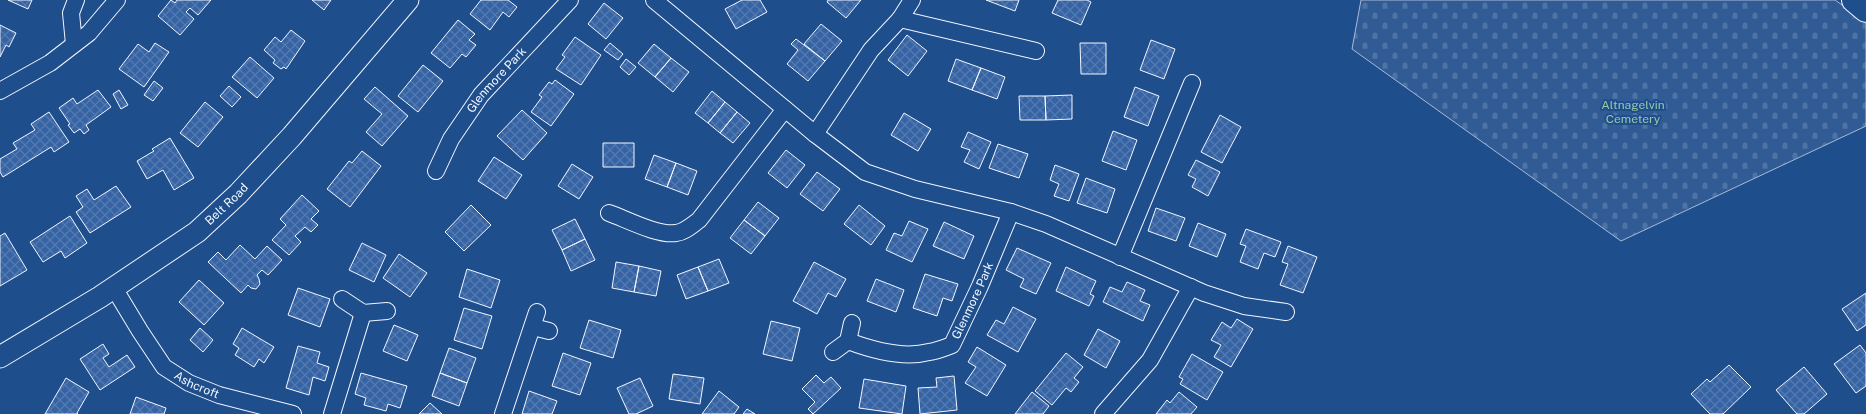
<svg xmlns="http://www.w3.org/2000/svg" width="1866" height="414" viewBox="0 0 1866 414" font-family="'Public Sans',sans-serif">
<style>
.cemetery{fill:url(#cemetery-stones);stroke:#a8bbd7}
.building{fill:url(#building-cross-hatch);stroke:#f2f6ff}
.lines{fill:none;stroke-linecap:round;stroke-linejoin:round}
.minor-casing{stroke:#f2f6ff;stroke-width:18}
.tertiary-casing{stroke:#f2f6ff;stroke-width:23}
.secondary-casing{stroke:#f2f6ff;stroke-width:26}
.minor{stroke:#1f4e8c;stroke-width:16}
.tertiary{stroke:#1f4e8c;stroke-width:21}
.secondary{stroke:#1f4e8c;stroke-width:24}
.labels{text-anchor:middle;stroke-width:4;stroke-linejoin:round;paint-order:stroke}
.street-label{font-size:12px;fill:#f2f6ff;stroke:#1f4e8c}
.park-label{font-size:12px;fill:#97c8a6;stroke:#1f4e8c}
</style>
<defs>
<pattern id="cemetery-stones" width="16" height="16" patternUnits="userSpaceOnUse" patternTransform="scale(1.25)"><rect width="16" height="16" fill="#305b95"/><path d="M2 7V4a2 2 0 0 1 4 0v3zM10 15v-3a2 2 0 0 1 4 0v3z" fill="#4e73a5"/></pattern>
<pattern id="building-cross-hatch" width="8" height="8" patternUnits="userSpaceOnUse" patternTransform="scale(1.25)"><rect width="8" height="8" fill="#3563a3"/><path d="M0 0l8 8M0 8l8-8" fill="none" stroke="#537ab1"/></pattern>
</defs>
<rect width="100%" height="100%" fill="#1f4e8c"/>
<path class="cemetery" d="M1361,0H1835L1866,22V126L1621,241L1352,49Z"/>
<path class="building" d="M8,0H32L28,9Z
M171,0L175,3L177,0H211L198,15L190,8L186,12L194,19L180,35L158,16Z
M312,0H331L324,10Z
M481,0H508L517,7L509,17L503,12L490,30L470,14Z
M742,0H760L767,12L736,29L725,9Z
M828,0H861L846,18L827,2Z
M986,0H1019L1015,11Z
M1058,0H1087L1091,2L1081,25L1052,13Z
M604,3L623,18L606,39L588,24Z
M458,20L475,34L469,40L476,45L466,57L462,54L450,68L431,53Z
M821,24L842,41L825,61L804,44Z
M0,25L16,33L9,47L6,45L0,57Z
M291,30L305,41L286,69L284,67L281,69L273,63L275,60L264,50L275,37L281,42Z
M907,35L927,51L908,76L888,60Z
M575,37L601,55L581,85L556,69L565,57L562,55Z
M796,39L825,61L808,81L787,64L798,50L791,44Z
M1151,40L1175,49L1164,79L1140,70Z
M155,43L169,52L144,87L119,69L138,44L149,52Z
M610,43L623,54L618,60L604,50Z
M1080,43H1106V74H1081Z
M654,44L671,58L655,77L638,63Z
M250,57L274,78L257,98L232,77Z
M671,58L689,72L673,92L655,77Z
M626,59L636,67L629,75L620,67Z
M956,59L981,68L972,90L948,81Z
M423,65L443,81L418,112L398,96Z
M981,68L1005,77L997,99L972,90Z
M555,80L574,94L551,126L531,112L542,97L539,95L549,82L552,84Z
M154,81L163,88L153,101L144,95Z
M229,86L241,97L232,107L220,96Z
M375,87L408,116L382,146L366,132L382,114L364,99Z
M1135,87L1159,96L1148,126L1124,117Z
M98,90L111,107L86,125L89,130L84,134L80,129L74,133L68,125L70,124L59,108L73,98L77,104Z
M119,90L128,105L121,109L113,94Z
M712,91L725,102L708,123L695,113Z
M1072,95V119L1046,120L1045,96Z
M1019,96H1045L1046,120H1020Z
M205,102L223,117L198,147L180,133Z
M725,102L737,112L720,133L708,123Z
M522,110L547,133L523,160L497,136Z
M49,112L69,142L54,152L51,147L3,177L0,172V159L17,149L13,143L35,130L31,124Z
M737,112L750,123L733,143L720,133Z
M904,113L931,129L918,151L891,135Z
M1220,115L1241,127L1222,163L1201,152Z
M1113,131L1137,140L1126,170L1102,161Z
M968,132L991,142L979,169L964,162L970,150L961,147Z
M170,138L194,178L174,190L163,170L147,179L137,161L154,151L152,149Z
M603,143H634V167H603Z
M998,144L1028,154L1019,178L989,168Z
M786,150L805,165L787,188L768,173Z
M362,151L381,166L350,207L327,189L349,161L352,163Z
M654,155L676,163L667,187L645,179Z
M494,157L522,175L506,199L478,181Z
M1196,160L1220,172L1208,196L1192,187L1196,179L1188,175Z
M676,163L697,171L688,195L667,187Z
M572,164L593,177L579,199L558,186Z
M1055,165L1079,174L1069,201L1054,196L1059,184L1050,180Z
M817,172L840,189L823,211L800,194Z
M1086,178L1115,189L1107,213L1077,203Z
M116,186L131,207L90,233L76,212L83,207L76,196L87,189L94,200Z
M302,195L319,211L311,219L318,225L311,232L305,227L295,236L301,242L289,255L272,240L286,225L280,219Z
M758,202L779,218L765,236L744,220Z
M471,205L491,225L464,251L445,232Z
M859,205L885,226L871,245L844,224Z
M1156,208L1185,218L1176,241L1148,231Z
M70,216L87,243L65,258L61,251L43,262L30,242Z
M575,219L585,239L562,250L552,230Z
M744,220L765,236L751,254L730,238Z
M909,221L928,229L912,262L886,250L894,233L902,236Z
M944,222L974,236L964,259L933,246Z
M1198,223L1226,234L1217,257L1189,246Z
M1246,229L1281,242L1275,257L1264,253L1258,269L1240,262L1246,246L1240,244Z
M5,233L27,270L0,286V236Z
M585,239L595,260L571,271L562,250Z
M362,243L386,255L374,282L349,270Z
M240,245L255,259L267,246L282,260L268,275L262,270L257,275L259,279L260,284L256,289L251,288L248,285L241,293L208,262L218,252L226,260Z
M1288,246L1317,257L1303,293L1280,285L1288,264L1282,262Z
M1017,248L1051,263L1036,294L1020,287L1024,279L1006,270Z
M399,254L427,273L410,297L383,278Z
M719,259L729,283L708,291L698,267Z
M616,262L639,266L634,292L612,288Z
M814,262L846,279L836,297L828,293L817,314L793,301Z
M639,266L661,271L656,296L634,292Z
M698,267L708,291L686,299L677,275Z
M1066,267L1096,281L1090,294L1094,296L1089,306L1056,291Z
M467,269L500,280L491,308L459,297Z
M925,274L958,284L952,301L943,298L937,316L913,308Z
M876,279L904,290L896,312L867,301Z
M199,280L224,303L204,325L179,302Z
M1127,282L1145,290L1140,301L1150,305L1143,321L1103,302L1110,287L1122,292Z
M298,288L330,299L320,327L288,315Z
M1866,293V325L1857,331L1842,309Z
M1013,307L1036,319L1018,352L987,335L996,320L1004,324Z
M464,308L492,316L482,349L454,340Z
M1237,319L1253,329L1231,367L1214,357L1221,345L1211,340L1222,322L1231,328Z
M589,320L621,330L613,358L580,348Z
M771,321L800,328L792,361L763,354Z
M394,325L418,335L407,361L383,351Z
M200,328L213,340L203,352L190,340Z
M242,328L274,347L264,363L259,359L254,367L235,355L239,348L233,344Z
M1098,329L1120,341L1106,368L1084,355Z
M103,344L109,354L103,358L109,367L127,355L135,367L100,390L80,359Z
M1860,345L1866,353V386L1856,393L1834,364Z
M298,346L320,352L317,363L329,367L325,381L313,377L309,395L286,388Z
M977,347L1006,365L987,396L965,383L976,367L968,362Z
M449,348L476,358L467,383L440,373Z
M563,353L591,363L580,395L552,386Z
M1066,353L1083,367L1074,378L1079,382L1071,392L1066,388L1052,405L1035,391Z
M1192,354L1223,372L1207,400L1180,384L1183,379L1179,377Z
M1729,365L1751,387L1723,414H1710L1691,394L1707,379L1710,382Z
M1804,367L1827,394L1804,414H1797L1776,390Z
M361,373L407,386L400,408L388,404L386,411L364,405L366,398L355,394Z
M440,373L467,383L459,406L432,396Z
M673,374L704,378L700,404L669,399Z
M816,375L824,383L831,377L841,388L813,414L808,409L815,402L802,389Z
M954,376L957,410L920,414L918,388L937,387L936,378Z
M66,378L89,392L77,413L78,414H45Z
M640,378L653,406L636,414H629L617,388Z
M864,379L906,386L902,414L859,408Z
M529,391L557,401L552,414H522Z
M719,391L739,407L734,414H702Z
M1032,392L1049,406L1043,414H1015Z
M1179,392L1197,407L1191,414H1156L1167,400L1170,403Z
M136,397L166,408L164,414H130Z
M430,403L442,414H419Z
M747,409L755,414H743Z"/>
<g class="lines">
<defs>
<g id="minor">
<path d="M654,0L815,134L865,172L915,189L1011,212L1046,224L1204,293L1244,306L1286,312"/>
<path d="M900,19L912,0"/>
<path d="M74,44L71,13L76,0"/>
<path d="M0,91L50,63L89,33L117,0"/>
<path d="M815,134L871,50L900,19L1036,51"/>
<path id="s1" d="M436,171L451,139L481,95L570,0"/>
<path d="M609,213C626,219 658,236 676,233C685,232 692,225 699,220L785,109"/>
<path d="M1120,257L1192,83"/>
<path id="s2" d="M114,288L140,331L164,367L189,383L219,395L293,414"/>
<path d="M342,299L363,313L387,311"/>
<path d="M533,327L549,331"/>
<path id="s3" d="M848,341C872,350 903,359 929,352C937,351 944,348 952,345L980,286L1011,212"/>
<path d="M833,352L848,341L852,323"/>
<path d="M332,414L363,313"/>
<path d="M503,414L537,312"/>
<path d="M1103,414L1150,360L1191,287"/>
</g>
<g id="tertiary">
<path id="s4" d="M0,357L100,297L197,232L238,194L292,136L408,0"/>
</g>
<path id="secondary" d="M1854,0L1866,10"/>
</defs>
<use href="#minor" class="minor-casing"/>
<use href="#tertiary" class="tertiary-casing"/>
<use href="#secondary" class="secondary-casing"/>
<use href="#minor" class="minor"/>
<use href="#tertiary" class="tertiary"/>
<use href="#secondary" class="secondary"/>
</g>
<g class="labels">
<g class="street-label">
<text dy="4" stroke="none"><textPath href="#s1" startOffset="110">Glenmore Park</textPath></text>
<text dy="4" stroke="none"><textPath href="#s4" startOffset="274">Belt Road</textPath></text>
<text dy="4" stroke="none"><textPath href="#s3" startOffset="156">Glenmore Park</textPath></text>
<text dy="4" stroke="none"><textPath href="#s2" startOffset="131">Ashcroft</textPath></text>
</g>
<g class="park-label">
<text x="1633" y="109">Altnagelvin<tspan x="1633" dy="14">Cemetery</tspan></text>
</g>
</g>
</svg>
